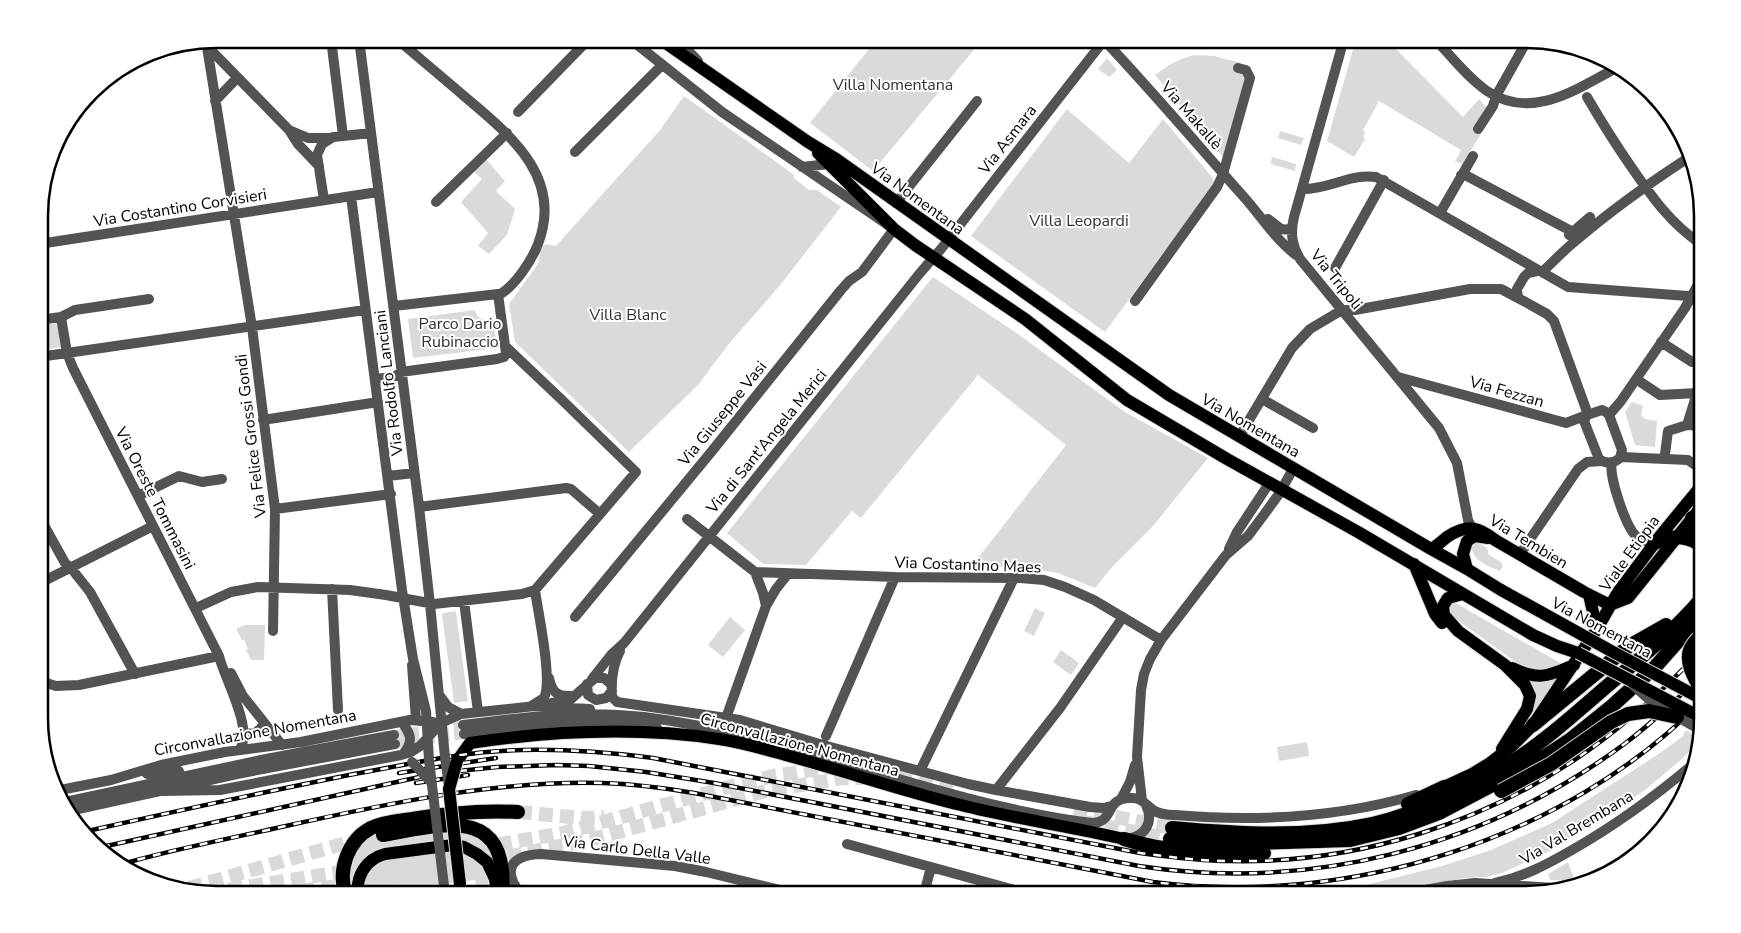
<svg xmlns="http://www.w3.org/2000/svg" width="1741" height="933" viewBox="0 0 1741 933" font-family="'Nunito Sans',sans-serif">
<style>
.green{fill:#dadada}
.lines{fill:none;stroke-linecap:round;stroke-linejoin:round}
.minor-tunnel{stroke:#d9d9d9;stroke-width:10;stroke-dasharray:10 5;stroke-linecap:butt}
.highway-tunnel{stroke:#d9d9d9;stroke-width:14;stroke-dasharray:14 7;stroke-linecap:butt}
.major-casing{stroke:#dbdbdb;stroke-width:14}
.highway-casing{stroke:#dbdbdb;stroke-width:16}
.minor{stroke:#535353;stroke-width:10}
.major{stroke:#000;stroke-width:12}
.highway{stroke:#000;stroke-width:14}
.rail-casing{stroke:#000;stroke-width:4.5}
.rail{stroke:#fff;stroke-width:2.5;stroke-dasharray:8;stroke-linecap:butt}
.major-bridge-casing{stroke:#dbdbdb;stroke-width:14;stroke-linecap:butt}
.highway-bridge-casing{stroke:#dbdbdb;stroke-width:16;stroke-linecap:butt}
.minor-bridge{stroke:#535353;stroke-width:10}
.major-bridge{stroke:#000;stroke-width:12}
.highway-bridge{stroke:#000;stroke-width:14}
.labels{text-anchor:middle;stroke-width:4;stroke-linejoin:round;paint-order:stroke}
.park-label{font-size:16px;fill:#313131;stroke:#fff}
.street-label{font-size:16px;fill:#000;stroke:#fff}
.rim{fill:none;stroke:#000;stroke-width:2.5}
</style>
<rect width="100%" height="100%" fill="#fff"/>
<path class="green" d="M877,39H983L873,171L810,123Z
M1356,39H1381L1394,47L1463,117L1479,99L1486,107L1473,129L1481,134L1462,164L1455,161L1461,150L1379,101L1363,130L1365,133L1363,137L1365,139L1354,157L1327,141Z
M1196,55L1214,56L1241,63L1238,71L1245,76V80L1223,157L1155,75C1168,65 1179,58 1196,55Z
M1107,58L1117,70L1109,77L1098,69Z
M684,96L793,174L794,178L809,190H817L841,207L781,284L728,345L698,385L629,452L515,342L509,304L538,264L540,251L545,244L556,246L660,130Z
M1067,109L1129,163L1163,119L1213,178L1214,184L1105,332L971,236Z
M1280,131L1304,138L1301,145L1278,138Z
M484,157L505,181L496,191L515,209L507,235L489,254L478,246L488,233L461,202L482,179L472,170Z
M1272,157L1296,164L1295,171L1271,164Z
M933,277L1015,332L1125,412L1208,458L1153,526L1113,566L1095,588L1058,573L1023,567H971L1066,445L978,375L861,518L852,511L806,565L763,564L727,533Z
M475,310C478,320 483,321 493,319L497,348L413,358L408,319Z
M59,323L62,347L39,350V326Z
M1632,402L1643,406L1641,415L1645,419L1657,421L1655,447L1635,445L1625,412Z
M1476,543H1479L1487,548L1489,555L1501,562L1503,566L1500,571C1489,567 1471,560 1472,546Z
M1452,601L1562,664L1550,670H1527L1445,611Z
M1035,608L1045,613L1034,636L1024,631Z
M455,611L456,613L468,701L454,703L442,615L444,613Z
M730,617L745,630L723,657L708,645Z
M245,625H265L264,660H251L246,650L248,649L244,640H242L236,629Z
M1061,650L1079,663L1071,675L1053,662Z
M1560,675L1520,733C1531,713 1544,700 1526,679Z
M1686,730L1698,736L1696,744L1683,758L1644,791L1550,851L1502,873L1486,877L1465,878L1377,894H1363L1366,885L1442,866L1491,850L1552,823L1657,755L1682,737Z
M1307,742L1309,756L1279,761L1277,747Z
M381,830L383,842C400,838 463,825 476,834C489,843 492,851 495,866L475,846L379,850L353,894L350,890L349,864L360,843Z
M437,852C445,852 457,850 464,853C482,860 490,877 489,894H478L475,880L430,886V894H383L368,892V894H363C360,851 407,855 437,852Z
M1568,862L1575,881L1550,880L1548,874Z"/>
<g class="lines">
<path class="minor-tunnel" d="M394,735L463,725
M395,744L464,734"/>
<path class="highway-tunnel" d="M878,769L960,786
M1074,809L1172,828
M518,812L582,818L604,817
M1084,822L1170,839
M189,888L339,845L383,835
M208,893L372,867L563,833L732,786L773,776L832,767
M280,894L378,880L488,861L593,839L766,791L843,778H862"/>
<defs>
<path id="major" d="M660,39L808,142L836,159L1169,395L1431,549L1467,569L1501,590
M818,153L894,229L915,245L1025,319L1127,400L1227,459L1358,532L1533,635L1557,646L1578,653
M1431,549C1437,546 1442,541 1447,537C1467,524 1478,526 1495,540L1584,592L1610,605
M1414,564L1435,614L1442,623
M1467,569L1463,554L1467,541L1475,536L1488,538
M1463,594L1448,598L1443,606L1444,615L1458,631L1505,665L1525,685L1530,696L1527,709L1502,749
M1589,595L1597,629
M1610,605L1628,598L1702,506
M1512,668C1539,681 1548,676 1574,665
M457,761L470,743C551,731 639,727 719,739C747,743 774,752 800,759C854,774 907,792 961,805C1015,819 1070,826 1124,839
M1444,787L1472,774L1490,763L1512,746L1533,725L1597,629L1618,592L1660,536L1702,485
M358,894C356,876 366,859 385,854L453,845L464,847L477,854L487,862L495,879L497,894"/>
<path id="highway" d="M1692,518L1694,535L1701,545
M1655,543C1669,535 1685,536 1698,543
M1533,725L1629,646L1666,625
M1408,804L1444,787
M1172,828C1238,834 1306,838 1372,824C1395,819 1418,810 1439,800C1462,789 1485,779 1507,765C1540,745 1570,718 1599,693C1634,663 1672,634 1702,598
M383,835C444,824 509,805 502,894
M1124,839C1167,853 1218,854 1264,853
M1170,839L1255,843L1350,840L1399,828L1439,813L1536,762L1571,739L1612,706L1656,666L1702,614
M346,894C337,871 348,840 371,828C383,822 398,821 412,819C448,813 481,810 518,812"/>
</defs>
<use href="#major" class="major-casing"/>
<use href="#highway" class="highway-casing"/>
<path class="minor" d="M331,39L343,136
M359,39L419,507L430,604L445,757
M397,39C419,58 442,77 464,96C509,134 564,177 538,244C532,260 515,286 499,295
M677,39L698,61
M1344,39L1294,217C1290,233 1292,245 1300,259L1439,428L1457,463L1468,520L1472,528L1478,533
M1435,39C1451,56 1467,77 1487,91C1531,121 1577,89 1616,68
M1104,40C1152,91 1197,144 1243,196C1261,216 1275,239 1296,255
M202,41L289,130L298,144L319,166
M207,47L252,327L275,509L273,631
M1587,97C1601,121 1616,145 1632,168C1652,197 1671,224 1701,244
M215,101L237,78
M518,112L589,39
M1478,129L1493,106L1496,96L1528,39
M289,130L308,138H330
M575,152L662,65
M802,167L829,164
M1461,175L1467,176L1573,232
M1302,189C1328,190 1350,173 1376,177L1540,271
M351,196L402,590L413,659L426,711L429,760
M324,200L317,155L322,144L333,137L371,133
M436,202L507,133
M896,203L977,101
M1440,213L1473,156
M1268,219L1281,229L1292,230
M1569,235L1590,217
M39,244L378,192
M1335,268L1384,180
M1542,272C1552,263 1562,252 1573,243C1609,212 1648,184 1688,158
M1135,301L1217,187L1223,174L1250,78L1246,70L1238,68
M1342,310H1355L1470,289H1501L1518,298
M61,317L75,310L149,299
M39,320L61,317L67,353L73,368L219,656C224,678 255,731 239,750
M1661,342L1692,362H1701
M39,357L365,310
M1398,377L1566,423L1587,415L1586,409L1554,321L1547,314L1518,298L1517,289L1524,277L1528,273L1537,271H1540L1568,287L1701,297
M375,379L394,377L401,372L497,359L504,357L506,353L498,294L394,306
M1636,379L1660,395L1697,393L1701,385
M1262,399L1313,428
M1602,410L1606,412L1609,415L1622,450L1620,458C1613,464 1606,464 1599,459L1584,421L1587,415Z
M1609,415L1621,401L1685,308L1701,279
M263,420L378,402
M1687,425L1701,426
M1239,437L1292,348L1310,329L1342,310
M1665,454L1668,431L1687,425L1697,393
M1621,457L1688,460L1702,470
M1612,463C1608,475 1626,527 1636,536C1642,541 1648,542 1655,543
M388,476L414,473
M138,496L179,476L202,482L222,479
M419,507L566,488L571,489L600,514
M275,509L391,494
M40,518L65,563L71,568L90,592L135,674
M687,519L755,572L895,577L1020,578L1044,580L1065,587L1094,600L1161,640
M1229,549L1237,532L1270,482
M1520,554L1578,469L1587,462L1602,461
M755,572L763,593L766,606
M40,583L153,526
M332,589L338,710
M464,601L478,712
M196,608L231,592L258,587L350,590L386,595L434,604L522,594L535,590L636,472L562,400L506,347
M575,617L712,451L841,290L849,281L862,272L894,229L722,112L630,39
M620,651C612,666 611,681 612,697L617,702L740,720L823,745L968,784L996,790L1090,807L1104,808L1111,806
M412,665L416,720
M231,673L243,696L282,745
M549,678C552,691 556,697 571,696
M592,679L611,655L624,643L920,273L941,249L1105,39
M40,681L56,686L79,685L219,656
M587,684L588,695L596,700L606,698L612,691
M440,696L448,707L461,714
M552,703L571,699L595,678H604L612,685
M531,706L544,698C553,680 538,613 535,590
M726,718L766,606L776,589L788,574
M402,722C410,733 414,741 404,753
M463,725C522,717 584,710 644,717C797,736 939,804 1092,823C1115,823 1104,798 1130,798C1141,797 1145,804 1153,810C1159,814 1167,815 1175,815C1257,822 1337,818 1416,795
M244,733L254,734L260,729L264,724
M464,734C527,724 593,719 657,728
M826,736L895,577
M920,771L1014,578
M147,774L179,771
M60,790L111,780L161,765L225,752L301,742L410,720L433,722
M996,790L1060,708L1123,617
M162,791L220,790L401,755L411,752L420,746L441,723L461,714L535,706L590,709
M1121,799L1130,782L1135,765
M1142,800L1137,757L1141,690L1144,674L1150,659L1161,640L1226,555L1248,536L1263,516L1279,494L1293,469
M65,802L261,760L394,735
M69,811L237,774L395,744
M1127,839C1146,836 1154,822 1146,805
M847,844L1029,894
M1495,883C1523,877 1546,865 1572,850C1614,826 1653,798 1691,766
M444,886L447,894
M521,894C501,869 512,855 541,854L675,866L706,872L797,894
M924,894L931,867
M1404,894L1447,886L1475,883L1554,888"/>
<use href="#major" class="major"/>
<use href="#highway" class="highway"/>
<defs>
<path id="rail" d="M459,771L497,767L556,765L589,766L646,772L714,783L1139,866C1310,892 1483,848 1623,745C1651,724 1676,700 1702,675
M399,773L496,758
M416,783L468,775
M83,832C172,812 260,793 349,775C395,767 441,756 487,752C542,747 598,751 653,758L1140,853C1170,857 1200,861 1230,861C1357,864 1486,823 1589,750C1631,720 1668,686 1702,649
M102,847L424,776
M122,864C174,849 228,839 281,827C386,804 495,780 603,783C634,784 664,788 694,793L1153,882C1347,907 1564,841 1702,701"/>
</defs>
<use href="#rail" class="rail-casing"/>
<use href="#rail" class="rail"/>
<defs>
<path id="major-bridge" d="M1501,590L1613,652L1702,699
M1702,633C1698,637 1694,641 1691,646C1682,660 1694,680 1702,692
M1578,653L1702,718
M457,761L449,789L460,884"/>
<path id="highway-bridge" d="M1501,791L1551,764L1611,722L1628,714L1649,711L1677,717"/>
</defs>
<use href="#major-bridge" class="major-bridge-casing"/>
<use href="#highway-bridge" class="highway-bridge-casing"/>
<path class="minor-bridge" d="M1633,685L1653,703L1695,727
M445,757L449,786
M429,760L444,886
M412,762L431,782"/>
<use href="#major-bridge" class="major-bridge"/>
<use href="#highway-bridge" class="highway-bridge"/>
</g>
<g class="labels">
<g class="park-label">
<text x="893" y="90">Villa Nomentana</text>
<text x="1079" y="226">Villa Leopardi</text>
<text x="628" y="320">Villa Blanc</text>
<text x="460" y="329">Parco Dario<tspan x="460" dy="18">Rubinaccio</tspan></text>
</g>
<g class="street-label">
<text transform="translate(1192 115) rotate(49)" y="6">Via Makallè</text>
<text transform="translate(1007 139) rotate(-52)" y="6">Via Asmara</text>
<text transform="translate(918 198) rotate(36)" y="6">Via Nomentana</text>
<text transform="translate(180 207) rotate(-9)" y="6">Via Costantino Corvisieri</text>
<text transform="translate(1337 279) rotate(51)" y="6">Via Tripoli</text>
<text transform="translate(388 383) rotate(-97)" y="6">Via Rodolfo Lanciani</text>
<text transform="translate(1507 391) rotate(16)" y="6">Via Fezzan</text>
<text transform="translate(722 413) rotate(-51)" y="6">Via Giuseppe Vasi</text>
<text transform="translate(1251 425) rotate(30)" y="6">Via Nomentana</text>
<text transform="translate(250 436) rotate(-97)" y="6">Via Felice Grossi Gondi</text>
<text transform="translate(766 441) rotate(-51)" y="6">Via di Sant'Angela Merici</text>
<text transform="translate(156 498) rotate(63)" y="6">Via Oreste Tommasini</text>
<text transform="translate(1529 541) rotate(31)" y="6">Via Tembien</text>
<text transform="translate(1629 553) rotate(-54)" y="6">Viale Etiopia</text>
<text transform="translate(968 564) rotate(2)" y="6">Via Costantino Maes</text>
<text transform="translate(1602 627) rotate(28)" y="6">Via Nomentana</text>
<text transform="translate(255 732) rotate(-10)" y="6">Circonvallazione Nomentana</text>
<text transform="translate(800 744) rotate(15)" y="6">Circonvallazione Nomentana</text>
<text transform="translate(1576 827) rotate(-31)" y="6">Via Val Brembana</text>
<text transform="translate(637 849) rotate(7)" y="6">Via Carlo Della Valle</text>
</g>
</g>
<path d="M0 0H1741V933H0ZM216 48H1526A168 168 0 0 1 1694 216V718A168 168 0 0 1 1526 886H216A168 168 0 0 1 48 718V216A168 168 0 0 1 216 48Z" fill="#fff" fill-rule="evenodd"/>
<path class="rim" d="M216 48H1526A168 168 0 0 1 1694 216V718A168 168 0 0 1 1526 886H216A168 168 0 0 1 48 718V216A168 168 0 0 1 216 48Z"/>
</svg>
